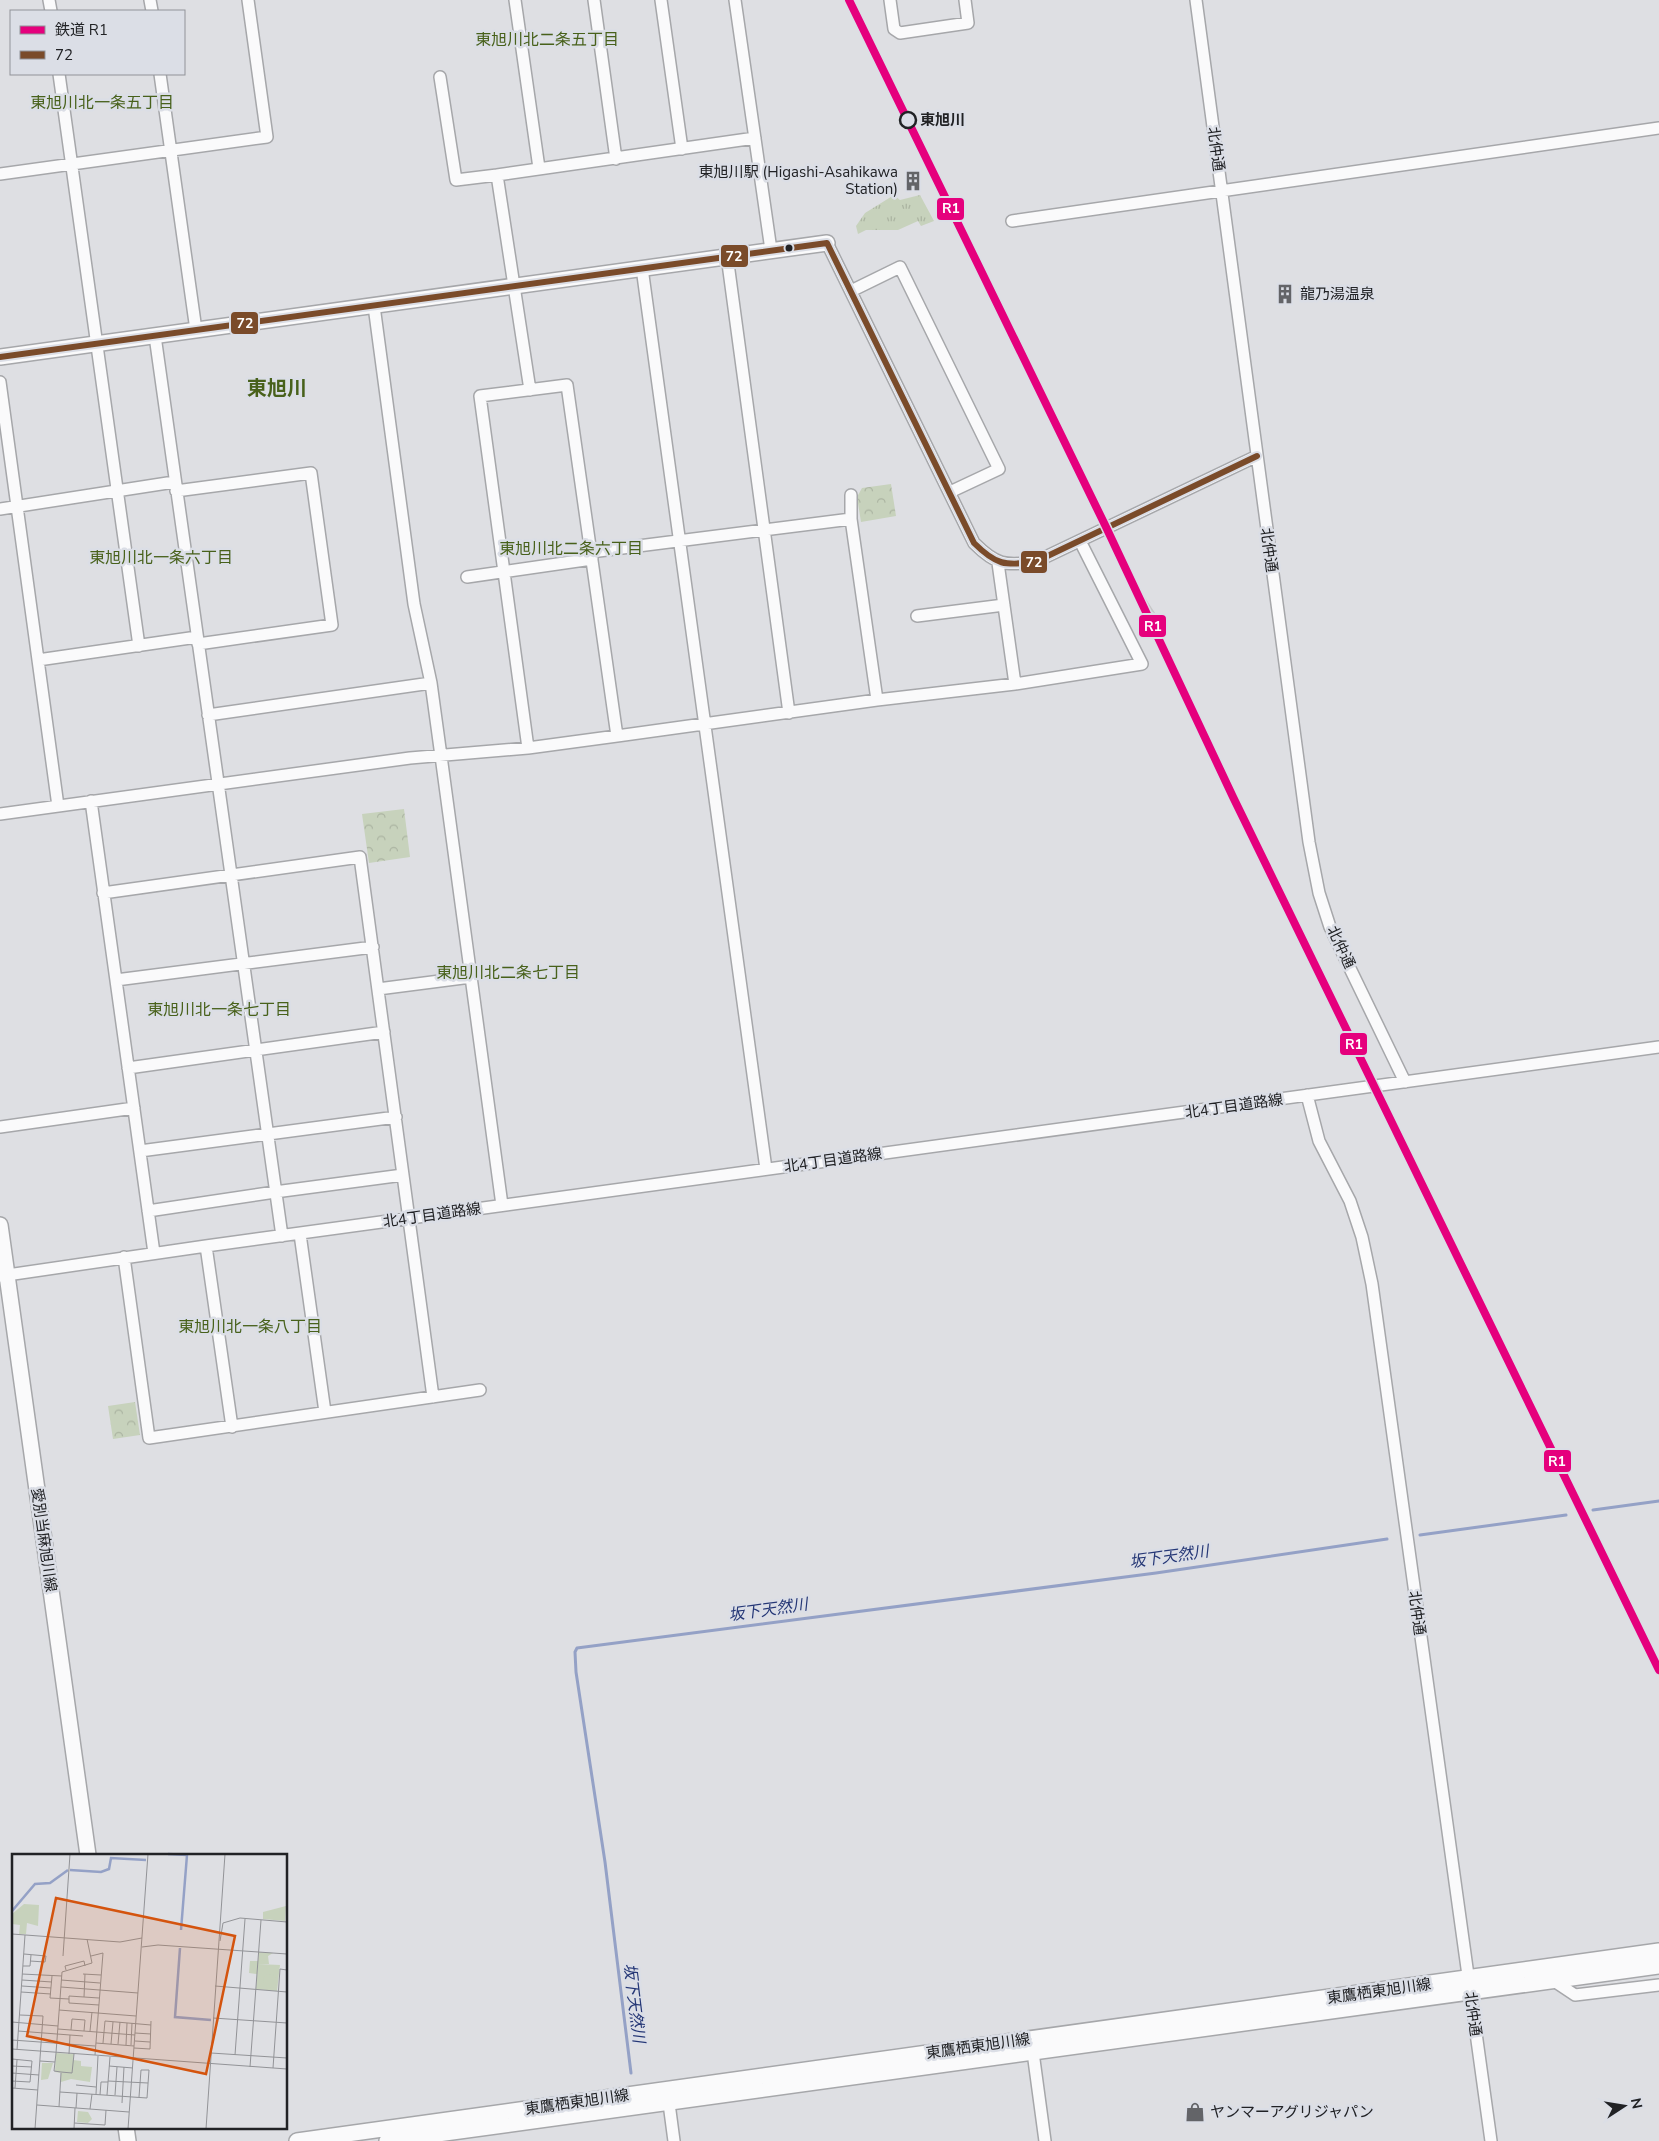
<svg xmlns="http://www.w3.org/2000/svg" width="1659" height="2141" viewBox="0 0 1659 2141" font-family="'Nunito Sans','Noto Sans JP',sans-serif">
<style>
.grass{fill:url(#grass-tufts)}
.park{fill:url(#park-crowns)}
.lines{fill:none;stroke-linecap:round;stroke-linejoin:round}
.stream{stroke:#94a1c6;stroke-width:3}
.minor-casing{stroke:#a6a7aa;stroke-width:14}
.major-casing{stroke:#a6a7aa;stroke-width:18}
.minor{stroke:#fafafb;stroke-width:11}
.major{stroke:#fafafb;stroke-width:15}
.rail-casing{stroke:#c6c6c7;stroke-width:5}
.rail{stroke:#dbdee6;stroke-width:3;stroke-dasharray:9;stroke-linecap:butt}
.bus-1-casing{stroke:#dbdee6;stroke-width:10}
.bus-1{stroke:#7a4b2a;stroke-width:6}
.rail-1-casing{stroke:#dbdee6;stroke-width:11}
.rail-1{stroke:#e5007d;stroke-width:8}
.stop-dot{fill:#dbdee6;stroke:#212225;stroke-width:2.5}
.bus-dot{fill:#212225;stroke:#dbdee6;stroke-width:2}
.labels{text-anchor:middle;stroke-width:5;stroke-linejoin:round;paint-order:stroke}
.stop-label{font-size:15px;font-weight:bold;fill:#212225;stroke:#dbdee6;text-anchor:start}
.street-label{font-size:15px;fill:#212225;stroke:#dbdee6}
.poi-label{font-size:15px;fill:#212225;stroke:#dbdee6;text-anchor:start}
.neighbourhood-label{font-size:16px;fill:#48611b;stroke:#dbdee6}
.water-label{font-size:16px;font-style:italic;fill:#253776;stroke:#dbdee6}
.district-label{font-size:20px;font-weight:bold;fill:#48611b;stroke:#dbdee6}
.inset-river{fill:none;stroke:#94a1c6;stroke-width:2.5}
.inset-road{fill:none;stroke:#929397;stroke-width:1}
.view{fill:#d4540e;fill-opacity:0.15;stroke:#d4540e;stroke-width:2.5}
.inset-edge{fill:none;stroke:#212225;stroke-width:2.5}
.line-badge{stroke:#dbdee6;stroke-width:2}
.badge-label{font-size:14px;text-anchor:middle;font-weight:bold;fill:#fff}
</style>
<defs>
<pattern id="grass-tufts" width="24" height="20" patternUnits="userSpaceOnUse" patternTransform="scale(1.25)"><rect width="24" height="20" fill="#c7d2bc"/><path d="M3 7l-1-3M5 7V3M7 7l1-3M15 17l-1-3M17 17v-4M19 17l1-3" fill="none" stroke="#abb4a1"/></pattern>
<pattern id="park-crowns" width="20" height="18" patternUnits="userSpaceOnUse" patternTransform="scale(1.25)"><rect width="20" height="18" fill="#c7d2bc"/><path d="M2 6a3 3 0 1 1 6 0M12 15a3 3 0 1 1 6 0" fill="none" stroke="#abb4a1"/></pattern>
</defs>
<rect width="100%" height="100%" fill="#dedfe3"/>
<path class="grass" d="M894,195L900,200L920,195L934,221L921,226L918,221L898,230H866L858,234L856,226L865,213Z"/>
<path class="park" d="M891,484L896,516L861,522L857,497L862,488Z
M404,809L410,857L369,863L362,814Z
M135,1402L140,1435L113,1439L108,1406Z"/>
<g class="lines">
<path class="stream" d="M1593,1510L1659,1501
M1420,1535L1566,1515
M631,2073L605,1862L576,1672L575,1652L577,1648L1156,1573L1387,1539"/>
<defs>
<path id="minor" d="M49,0L51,11
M150,0L152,11
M515,0L539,168
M594,0L616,159
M661,0L682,149
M735,0L771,250
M890,0L894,29L900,33L968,23L965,0
M1196,0L1309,842L1319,893L1330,927L1405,1082
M59,74L139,646
M160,74L196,330
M440,77L456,180L497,175
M0,174L267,137L248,0
M1012,221L1659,128
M827,243L974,543C996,565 1005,566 1035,562L1257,456
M727,256L789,713
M642,268C681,569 725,869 766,1169
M851,291L900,267L999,469L950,492
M374,306L414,604L431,683L441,756L502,1205
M155,336L282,1236
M0,382L58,806
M530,390L497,175L755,138
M176,491L311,473L332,625L198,644
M851,495V519L877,700
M0,509L174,482
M591,552L851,519
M998,563L1015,684
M467,577L592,559
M917,616L1004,605
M38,660L197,637
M208,715L431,683
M528,748L480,396L567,385L617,736
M91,801L154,1253
M0,814L410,758L528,748L617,736L877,700L1015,684L1142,664L1080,541
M103,893L360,857L433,1397
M116,980L373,947
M378,989L471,977
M128,1068L384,1032
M1307,1095L1319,1141L1350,1201L1362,1237L1372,1284L1491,2141
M0,1127L134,1108
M140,1151L396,1117
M148,1211L275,1192L403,1175
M300,1234L325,1412
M206,1246L232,1427
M124,1257L149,1438L480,1390
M0,1276L206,1246L1659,1047
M1554,1981L1575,1995L1659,1985
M1032,2045L1045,2141
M668,2096L674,2141"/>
<path id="major" d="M0,357L827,243
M0,1225L88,1855
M126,2127L128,2141
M297,2141L1659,1951
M387,2141L1659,1966"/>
</defs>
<use href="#minor" class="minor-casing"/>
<use href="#major" class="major-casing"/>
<use href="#minor" class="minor"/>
<use href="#major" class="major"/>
<defs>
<path id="rail" d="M1132,582L1156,619"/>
</defs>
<use href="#rail" class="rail-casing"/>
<use href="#rail" class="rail"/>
<defs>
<path id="bus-1" d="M0,357L827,243L974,543C996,565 1005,566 1035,562L1257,456"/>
</defs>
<use href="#bus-1" class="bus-1-casing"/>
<use href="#bus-1" class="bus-1"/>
<defs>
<path id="rail-1" d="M849,0L1106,527L1233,797L1659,1670"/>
</defs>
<use href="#rail-1" class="rail-1-casing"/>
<use href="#rail-1" class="rail-1"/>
</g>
<defs>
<symbol id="building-bare" viewBox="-9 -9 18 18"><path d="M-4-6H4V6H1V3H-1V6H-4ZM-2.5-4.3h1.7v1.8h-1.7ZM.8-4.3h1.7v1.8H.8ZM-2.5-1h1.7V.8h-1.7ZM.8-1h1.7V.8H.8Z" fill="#636468" stroke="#dbdee6" stroke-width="2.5" paint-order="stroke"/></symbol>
<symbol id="shop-bare" viewBox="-9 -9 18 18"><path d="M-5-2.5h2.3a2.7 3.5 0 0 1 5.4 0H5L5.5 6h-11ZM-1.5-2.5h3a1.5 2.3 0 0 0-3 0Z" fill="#636468" stroke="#dbdee6" stroke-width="2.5" paint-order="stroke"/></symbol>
</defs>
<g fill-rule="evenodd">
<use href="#building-bare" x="899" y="167" width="28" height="28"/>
<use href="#building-bare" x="1271" y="280" width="28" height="28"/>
<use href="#shop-bare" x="1181" y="2098" width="28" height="28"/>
</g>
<circle class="stop-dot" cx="908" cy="120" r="8"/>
<circle class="bus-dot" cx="789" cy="248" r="4.5"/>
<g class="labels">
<g class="stop-label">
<text x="920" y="125">東旭川</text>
</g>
<g class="street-label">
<text transform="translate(1216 149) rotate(82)" y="5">北仲通</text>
<text transform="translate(1269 550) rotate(82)" y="5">北仲通</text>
<text transform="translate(1341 947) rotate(65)" y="5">北仲通</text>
<text transform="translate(1234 1106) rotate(-8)" y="5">北4丁目道路線</text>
<text transform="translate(833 1160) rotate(-8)" y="5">北4丁目道路線</text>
<text transform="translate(432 1215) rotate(-8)" y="5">北4丁目道路線</text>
<text transform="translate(44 1540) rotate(82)" y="5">愛別当麻旭川線</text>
<text transform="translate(1417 1613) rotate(82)" y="5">北仲通</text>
<text transform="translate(1379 1991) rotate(-8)" y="5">東鷹栖東旭川線</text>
<text transform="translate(1473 2014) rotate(82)" y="5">北仲通</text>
<text transform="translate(978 2046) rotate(-8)" y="5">東鷹栖東旭川線</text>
<text transform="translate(577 2102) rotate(-8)" y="5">東鷹栖東旭川線</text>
</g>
<g class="poi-label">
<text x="898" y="177" text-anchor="end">東旭川駅 (Higashi-Asahikawa<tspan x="898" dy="17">Station)</tspan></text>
<text x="1300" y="299">龍乃湯温泉</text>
<text x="1210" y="2117">ヤンマーアグリジャパン</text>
</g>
<g class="neighbourhood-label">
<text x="547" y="45">東旭川北二条五丁目</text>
<text x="102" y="108">東旭川北一条五丁目</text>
<text x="571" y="554">東旭川北二条六丁目</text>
<text x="161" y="563">東旭川北一条六丁目</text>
<text x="508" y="978">東旭川北二条七丁目</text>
<text x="219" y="1015">東旭川北一条七丁目</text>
<text x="250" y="1332">東旭川北一条八丁目</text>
</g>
<g class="water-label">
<text transform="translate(1169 1556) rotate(-8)" y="6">坂下天然川</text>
<text transform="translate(768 1609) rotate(-8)" y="6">坂下天然川</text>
<text transform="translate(635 2003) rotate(83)" y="6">坂下天然川</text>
</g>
<g class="district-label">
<text x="277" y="395">東旭川</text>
</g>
</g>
<g transform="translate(12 1854)">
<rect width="275" height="275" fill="#dedfe3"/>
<path d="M12,50L27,51L26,72L15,69L14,80H7L8,71L0,70V60ZM247,98L261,99L256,102L257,110H246L245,120L237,119L238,107H246Z" fill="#c7d2bc"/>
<path d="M274,52L273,67L251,65V58ZM246,110L268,111L265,137L244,135ZM44,199L62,200L61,206L69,207V212L80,213L78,228L59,225L49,228V219L43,218Z" fill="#c7d2bc"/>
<path d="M251 127a7 7 0 1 1 14 0a7 7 0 1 1-14 0ZM30,209H41L36,225L29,226ZM66,257L76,258L80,265L76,269L65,268Z" fill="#c7d2bc"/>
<path class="inset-river" d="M156,0L175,1L169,76M58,16L89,18L97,15L99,4L134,6M0,57L23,30L38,29L56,16M168,94L163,163L199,166"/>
<path class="inset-road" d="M0,80L108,88L130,84M208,87L211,69L228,64L275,68M130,93L146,91L275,100M12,100L34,102L33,108L18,107M51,102L58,0M79,102L91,99L83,201M11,112H18L19,101M54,116L53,112L72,107L73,112M50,118L80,109L75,85M10,120L50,122M71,120L89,121M40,122L38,144L57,145M10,126L40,128M49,126L88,129M10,132L39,134M203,132L275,138M49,133L126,139M9,138L39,140M72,143L73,120M87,151L57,149V142L87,144M47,156L124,162M8,161L31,162L23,275M201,164L275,169M0,168L46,172M46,175L123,181M59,176L60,165L73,166L72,177M6,177L71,182M78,177L80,158M123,179L139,180M0,186L83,192M123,187L138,188M84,189L122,192M91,189L93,167L139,171M99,190L101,168M106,190L108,168M114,191L115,169M119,191L120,169M122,194L138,195L139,167M0,195L275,215M5,196L13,81M44,199L42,217L49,218L60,219L62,200M44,199L50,118M199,199L275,204M57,200L58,181M223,201L233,65M0,205L20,207L18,228L0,227M28,207L43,208M0,212L20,213M97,212L121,214M238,213L249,66M261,214L268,115L275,116M0,219L27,221M96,227L136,229M64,231L84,233M0,234L26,236M3,234L5,206M48,238L135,244L137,216H129L127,243M84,240L86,202M88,241L89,228H96M95,241L98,203M103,241L105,213M110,249L112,213M25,251L117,258M47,253L49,219M64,254L65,239M78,255L80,240M62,269L93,271L94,256M62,275L63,254M116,275L136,0M194,275L213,0"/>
<path class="view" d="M44,44L223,82L194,220L15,182Z"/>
<rect width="275" height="275" class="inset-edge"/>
</g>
<g class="line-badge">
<rect x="936" y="197" width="29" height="24" rx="5" fill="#e5007d"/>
<rect x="720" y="244" width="29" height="24" rx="5" fill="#7a4b2a"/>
<rect x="230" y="311" width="29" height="24" rx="5" fill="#7a4b2a"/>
<rect x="1020" y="550" width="28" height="24" rx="5" fill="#7a4b2a"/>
<rect x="1138" y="614" width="29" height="24" rx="5" fill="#e5007d"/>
<rect x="1339" y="1032" width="29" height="24" rx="5" fill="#e5007d"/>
<rect x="1543" y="1449" width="29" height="24" rx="5" fill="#e5007d"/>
</g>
<g class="badge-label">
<text x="951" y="213">R1</text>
<text x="734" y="261">72</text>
<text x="245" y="328">72</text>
<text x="1034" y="567">72</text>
<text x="1153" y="631">R1</text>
<text x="1354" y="1049">R1</text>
<text x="1557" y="1466">R1</text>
</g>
<rect x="10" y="10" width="175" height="65" fill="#dbdee6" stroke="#919399"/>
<rect x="20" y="26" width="25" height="8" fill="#e5007d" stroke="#919399"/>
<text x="55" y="35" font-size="15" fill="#212225">鉄道 R1</text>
<rect x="20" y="51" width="25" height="8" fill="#7a4b2a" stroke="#919399"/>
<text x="55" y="60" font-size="15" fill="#212225">72</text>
<g transform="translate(1624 2106) rotate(78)" stroke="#dbdee6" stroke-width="4" paint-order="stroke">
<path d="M0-4L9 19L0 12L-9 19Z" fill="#212225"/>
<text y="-8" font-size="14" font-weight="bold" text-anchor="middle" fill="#212225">N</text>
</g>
</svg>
